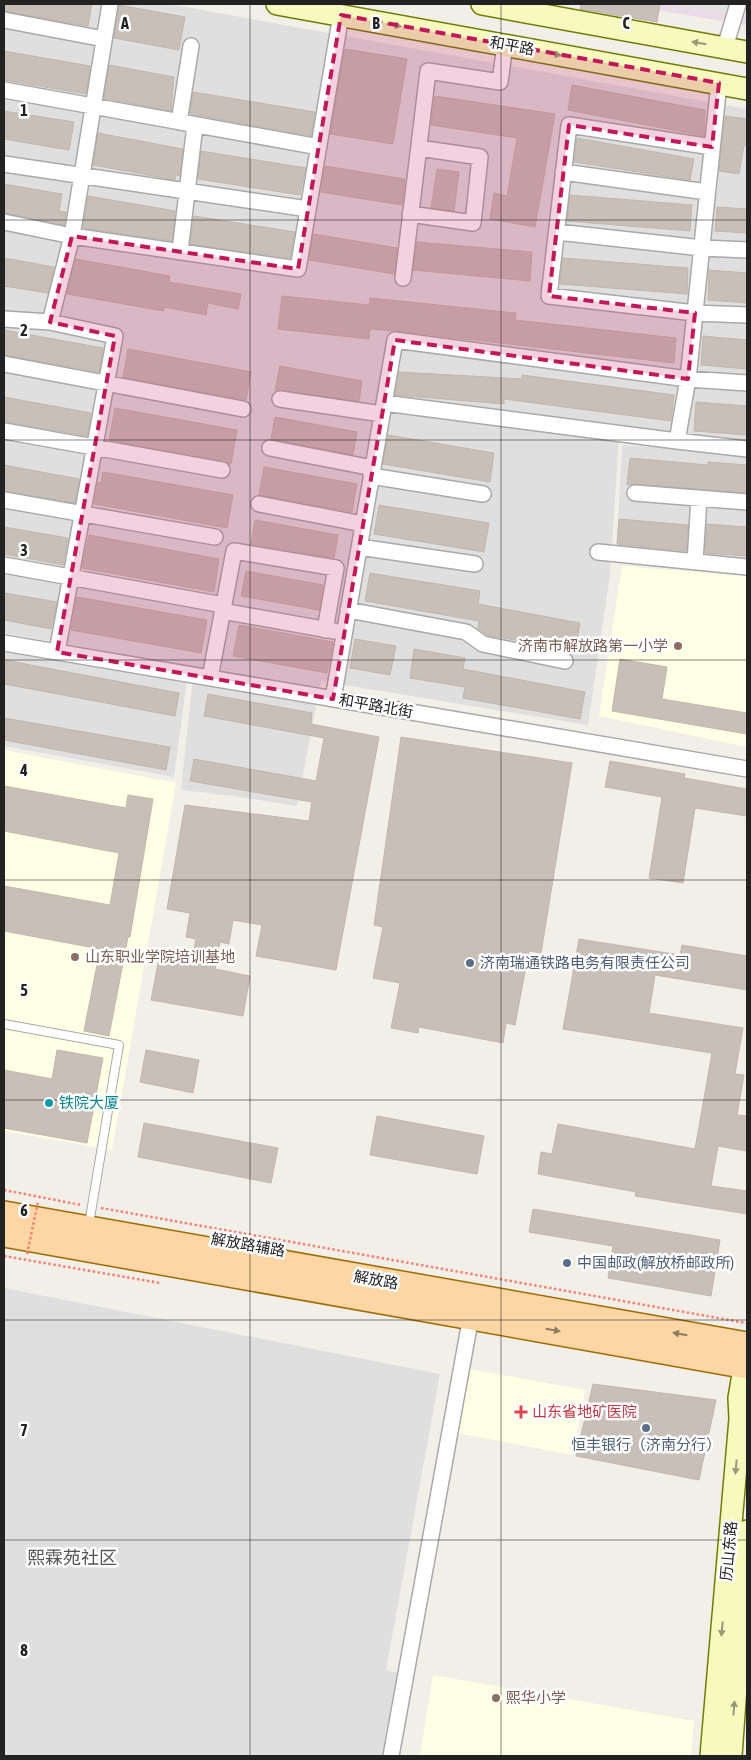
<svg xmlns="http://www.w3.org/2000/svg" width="751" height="1760" viewBox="0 0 751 1760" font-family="'Asap Condensed','Noto Sans SC',sans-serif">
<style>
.residential{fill:#e0dfdf}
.industrial{fill:#ebdbe8}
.education{fill:#ffffe5}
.parking{fill:#e2e2e2}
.building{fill:#c7bfb8;stroke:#c4b6ab}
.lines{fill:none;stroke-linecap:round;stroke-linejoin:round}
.lane-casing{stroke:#a9a9a9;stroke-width:10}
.street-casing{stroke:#a9a9a9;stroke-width:18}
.secondary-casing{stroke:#707d05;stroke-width:24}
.primary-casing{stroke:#a06b00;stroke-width:28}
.path{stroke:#fa8072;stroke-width:2.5;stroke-dasharray:2.5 2.5;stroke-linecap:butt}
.lane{stroke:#fff;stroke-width:8}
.street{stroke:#fff;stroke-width:15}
.secondary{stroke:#f7fabf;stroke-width:21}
.primary{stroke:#fcd6a4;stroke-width:25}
.path-bridge{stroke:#fa8072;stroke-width:2.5;stroke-dasharray:2.5 2.5;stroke-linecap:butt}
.oneway{fill:#979978}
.oneway2{fill:#8f7c63}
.marked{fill:#c2185b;fill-opacity:0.2;stroke:#c2185b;stroke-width:4;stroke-dasharray:10 6;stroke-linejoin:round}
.grid{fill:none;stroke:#222;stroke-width:1;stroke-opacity:0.55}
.education-dot{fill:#8d6e63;stroke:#fff;stroke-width:2}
.service-dot{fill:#5c6f8a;stroke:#fff;stroke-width:2}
.culture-dot{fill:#0f9aa8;stroke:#fff;stroke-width:2}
.health-dot{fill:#e0444e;stroke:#fff;stroke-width:2}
.labels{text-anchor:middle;stroke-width:5;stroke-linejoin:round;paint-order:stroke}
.street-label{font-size:15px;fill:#222;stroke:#fff}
.education-label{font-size:15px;fill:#785e54;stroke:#fff;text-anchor:start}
.service-label{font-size:15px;fill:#4e5e75;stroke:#fff;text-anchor:start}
.culture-label{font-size:15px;fill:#0d838f;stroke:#fff;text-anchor:start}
.health-label{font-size:15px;fill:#be3a42;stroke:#fff;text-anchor:start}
.quarter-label{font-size:18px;fill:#555;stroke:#fff}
.grid-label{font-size:16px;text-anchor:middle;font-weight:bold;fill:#222;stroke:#fff;stroke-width:5;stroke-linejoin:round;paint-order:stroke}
</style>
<rect width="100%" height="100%" fill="#f2efe9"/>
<path class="residential" d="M4,4H169L747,109V448L619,439L610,575L588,725L321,681L297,806L233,796L181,790L194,667L4,633Z
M622,445L747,454V569L616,559Z
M4,649L187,680L174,777L4,746Z
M4,1288L440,1374L386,1670L414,1677L400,1756H4Z"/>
<path class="industrial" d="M623,4H747V25L733,23Z"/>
<path class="education" d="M622,566L747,576V747L599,716Z
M4,750L176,783L112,1150L4,1131Z
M469,1369L585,1390L573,1455L457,1433Z
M433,1675L694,1721L691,1756H420Z"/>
<path class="parking" d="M666,4H747V17Z"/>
<path class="building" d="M4,4H92L88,26L4,11Z
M581,4H660L657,22L580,9Z
M119,5L185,17L179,50L114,38Z
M345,49L407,59L393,144L330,134Z
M4,51L90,66L86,94L4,80Z
M109,65L174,77L171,111L104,98Z
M572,85L705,110L704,136L568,110Z
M193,92L315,112L311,136L190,114Z
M435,96L555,114L535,227L490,219L494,193L507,196L517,138L431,125Z
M4,111L74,122L69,150L4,139Z
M725,116L747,119V146L744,145L739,174L719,171Z
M98,133L183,149L180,176L176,175L175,180L93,165Z
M577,138L694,159L690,180L574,162Z
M201,151L306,168L300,195L198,179Z
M325,166L405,179L402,205L321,192Z
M437,169L459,172L454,211L431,208Z
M4,184L62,194L59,211L66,212L64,225L4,213Z
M570,195L692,205L690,231L567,221Z
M88,196L175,211L172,241L83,228Z
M717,207L747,209V233L715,231Z
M194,216L295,232L290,258L190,244Z
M313,234L397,248L394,274L309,260Z
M417,242L532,252L530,281L413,270Z
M4,258L54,267L48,293L4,286Z
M563,258L688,268L687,294L560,284Z
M76,259L170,276L169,282L241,294L238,309L208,303L206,315L164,307V311L67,294Z
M709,270L747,273V303L708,300Z
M282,296L369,305L370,298L516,313L515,320L676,338L674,363L396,331L370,329L369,339L278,329Z
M4,330L103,348L99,372L4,355Z
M703,336L747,340V369L701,365Z
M128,349L251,372L246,400L123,377Z
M280,366L362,381L359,401L275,391Z
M399,372L522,379V375L674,395L671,421L504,399V404L395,395Z
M4,397L91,413L87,436L4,422Z
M696,402L747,406V435L694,431Z
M115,408L237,430L231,464L109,440Z
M275,417L357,432L353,455L271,439Z
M388,435L494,453L490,482L383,464Z
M630,458L708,465V462L747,465V493L636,484L627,485Z
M4,465L79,479L75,503L4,491Z
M264,467L357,484L352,512L259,495Z
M103,472L233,495L227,528L94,504L98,482L101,483Z
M379,505L489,523L484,552L374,534Z
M619,519L688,525L686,551L617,544Z
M255,520L338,535L334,558L251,544Z
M707,524L747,527V556L705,553Z
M4,527L68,538L63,565L4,554Z
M89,535L219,559L214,592L82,568Z
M246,571L323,585L319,610L241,596Z
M370,573L480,591L478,604L580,623L575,651L487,635L478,629L479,621L365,601Z
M4,593L57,602L51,629L4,620Z
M77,597L207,620L201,653L71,630Z
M239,625L333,642L327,673L233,656Z
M355,639L396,646L390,675L350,668Z
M414,649L465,658L463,669L585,692L580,719L463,698L465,687L410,678Z
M620,659L667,667L662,699L747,713V734L612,711Z
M4,660L179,693L175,716L4,684Z
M208,694L312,713L311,724L379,737L336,970L256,956L262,925L233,920L229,944L220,942L215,969L250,976L243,1016L151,1000L159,958L191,964L196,939L186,937L190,913L167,909L185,805L309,821L312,802L190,781L194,759L316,781L324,738L204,716Z
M4,718L170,747L166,770L4,740Z
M401,737L572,763L541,953L529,951L515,1025L506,1023L503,1043L419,1027L418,1033L391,1028L400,983L373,978L383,927L374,925Z
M610,761L685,774L684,778L747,789V816L695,808L683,883L649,878L662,797L605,787Z
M4,786L126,808L128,795L153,799L130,937H128L109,1036L84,1031L100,949L4,931V886L110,905L119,853L4,831Z
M579,939L680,955L682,945L747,956V990L655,975L649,1013L743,1028L735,1074L744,1075L737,1115L747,1116V1151L718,1146L711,1186L747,1191V1214L635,1196L636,1192L538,1174L541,1152L552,1154L558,1124L695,1149L712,1053L563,1029Z
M57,1050L103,1058L87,1143L4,1128V1070L52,1079Z
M146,1050L199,1060L193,1093L140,1082Z
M377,1116L484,1136L477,1174L370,1155Z
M144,1123L278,1148L271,1183L138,1157Z
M533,1209L720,1240L711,1296L608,1278L613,1246L529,1232Z
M593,1384L716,1400L699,1480L576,1456Z"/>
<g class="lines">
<defs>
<path id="lane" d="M4,1024L119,1045L90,1218"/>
<path id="street" d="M4,20L104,39
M725,47L738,4
M4,90L319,147
M712,147L569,125L549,296L695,313L747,315
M4,164L308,209
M563,172L707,192
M410,214L473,223L480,157L419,148
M4,222L72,236L298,269L341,15
M557,232L702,248L747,250
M180,251L195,125L179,122L191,46
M403,278L428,71L500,82L505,45
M4,319L50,322
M4,364L243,409
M747,383L688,379L677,441L747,449
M280,399L382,414
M384,403L677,441
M4,431L222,470
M270,448L373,468
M371,476L483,494
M635,493L747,502
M4,500L215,537
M259,504L363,524
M359,547L475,564
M598,552L747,567
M695,562L699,498
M4,565L223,605
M348,610L466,632L483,644L565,661
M222,611L334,631
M4,643L747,769
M57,652L115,336L50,322L72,236L110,4
M210,678L234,551L336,568L325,630
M333,699L395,340L688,379L719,83
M391,1756L469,1327"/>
<path id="secondary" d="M277,4L747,89
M482,4L747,52
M711,1756L740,1419L739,1398L747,1351
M731,1756L747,1531"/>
<path id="primary" d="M4,1214L747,1345
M4,1234L747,1366"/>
</defs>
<use href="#lane" class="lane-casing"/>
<use href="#street" class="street-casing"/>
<use href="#secondary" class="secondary-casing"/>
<use href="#primary" class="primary-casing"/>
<path class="path" d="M4,1190L81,1205
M101,1208L746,1323
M4,1256L160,1283"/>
<use href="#lane" class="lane"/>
<use href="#street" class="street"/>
<use href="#secondary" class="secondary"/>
<use href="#primary" class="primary"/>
<path class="path-bridge" d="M27,1254L38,1202"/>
</g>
<defs><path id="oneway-solid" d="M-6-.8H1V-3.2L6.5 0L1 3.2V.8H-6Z" transform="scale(1.25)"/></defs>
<g class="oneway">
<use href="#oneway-solid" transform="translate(394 25) rotate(10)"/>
<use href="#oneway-solid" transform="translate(699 43) rotate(-170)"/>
<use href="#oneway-solid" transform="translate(554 54) rotate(10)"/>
<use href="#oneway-solid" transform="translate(736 1467) rotate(95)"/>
<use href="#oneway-solid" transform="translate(722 1629) rotate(95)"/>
<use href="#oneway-solid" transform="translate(734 1708) rotate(-86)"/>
</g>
<g class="oneway2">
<use href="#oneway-solid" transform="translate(553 1330) rotate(10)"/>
<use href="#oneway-solid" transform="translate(680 1334) rotate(-170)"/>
</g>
<path class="marked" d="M341,15L719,83L712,147L569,125L549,296L695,313L688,379L395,340L333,699L57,652L115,336L50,322L72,236L298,269Z"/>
<path class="grid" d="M250,4V1756M501,4V1756M4,220H747M4,440H747M4,660H747M4,880H747M4,1100H747M4,1320H747M4,1540H747"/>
<g class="education-dot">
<circle cx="678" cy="646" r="5"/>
<circle cx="75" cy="957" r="5"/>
<circle cx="496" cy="1698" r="5"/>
</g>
<g class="service-dot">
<circle cx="470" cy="963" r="5"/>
<circle cx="567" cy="1263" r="5"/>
<circle cx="646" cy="1428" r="5"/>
</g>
<circle class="culture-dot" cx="49" cy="1103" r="5"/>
<path class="health-dot" d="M518.5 1404.5h5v5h5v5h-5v5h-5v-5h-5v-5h5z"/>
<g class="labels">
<g class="street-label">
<text transform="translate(512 46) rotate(10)" y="5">和平路</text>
<text transform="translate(376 706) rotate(10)" y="5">和平路北街</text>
<text transform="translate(248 1245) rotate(10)" y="5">解放路辅路</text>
<text transform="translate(376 1280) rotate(10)" y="5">解放路</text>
<text transform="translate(729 1551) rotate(-85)" y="5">历山东路</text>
</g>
<g class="education-label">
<text x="668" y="651" text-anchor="end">济南市解放路第一小学</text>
<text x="85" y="962">山东职业学院培训基地</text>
<text x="506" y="1703">熙华小学</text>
</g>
<g class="service-label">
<text x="480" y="968">济南瑞通铁路电务有限责任公司</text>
<text x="577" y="1268">中国邮政(解放桥邮政所)</text>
<text x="646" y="1450" text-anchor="middle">恒丰银行（济南分行）</text>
</g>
<g class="culture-label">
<text x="59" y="1108">铁院大厦</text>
</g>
<g class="health-label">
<text x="532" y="1417">山东省地矿医院</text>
</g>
<g class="quarter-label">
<text x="72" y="1564">熙霖苑社区</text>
</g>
</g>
<g class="grid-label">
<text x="125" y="29">A</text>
<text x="376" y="29">B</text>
<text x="626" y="29">C</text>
<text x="24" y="116">1</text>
<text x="24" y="336">2</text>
<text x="24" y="556">3</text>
<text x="24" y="776">4</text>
<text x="24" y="996">5</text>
<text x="24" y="1216">6</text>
<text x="24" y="1436">7</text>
<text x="24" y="1656">8</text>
</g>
<rect width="751" height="1760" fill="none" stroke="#222222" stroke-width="10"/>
</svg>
